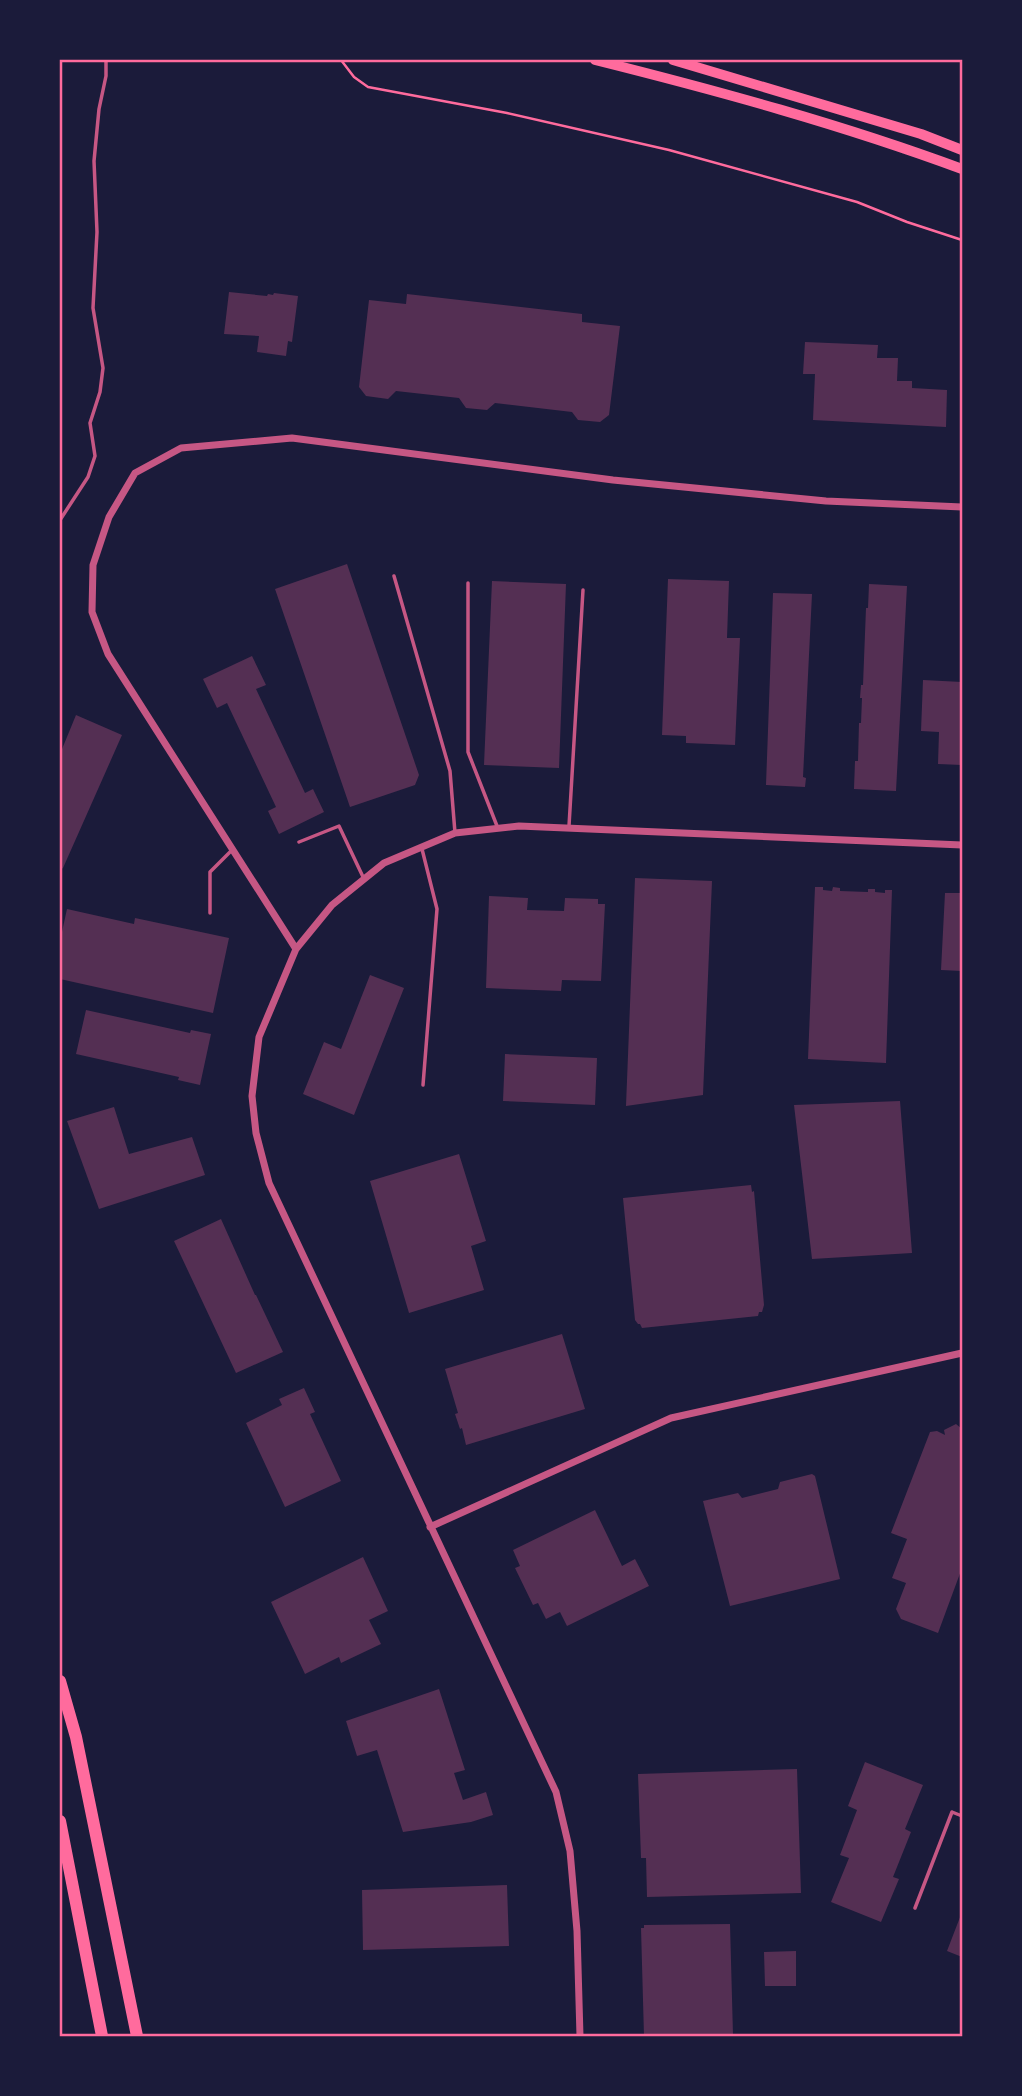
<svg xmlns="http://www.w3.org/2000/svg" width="1022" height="2096" viewBox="0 0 1022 2096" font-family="Overpass,sans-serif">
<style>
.building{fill:#542f53}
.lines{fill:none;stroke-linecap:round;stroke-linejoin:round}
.path{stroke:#ff6b9d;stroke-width:2.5}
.service{stroke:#c65784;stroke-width:3.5}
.minor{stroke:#c65784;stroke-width:7}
.secondary{stroke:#ff6b9d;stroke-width:10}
.motorway{stroke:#ff6b9d;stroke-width:12}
.neatline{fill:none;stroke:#ff6b9d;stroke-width:2.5}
</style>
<rect width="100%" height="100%" fill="#1b1b3a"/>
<path class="building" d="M229,292L267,296L268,294L273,295L274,293L298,296L292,342L288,341L286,356L257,352L259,336L224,334Z
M407,294L582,314V322L620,326L609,415L600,422L578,420L572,412L495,403L487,410L466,408L459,398L396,391L388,399L366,396L359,387L369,300L406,304Z
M805,342L878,345L877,358H898L897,381H912V388L947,390L946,427L813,420L815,374H803Z
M347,564L419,775L415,785L350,807L275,589Z
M668,579L729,581L727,638H740L735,745L686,743V736L662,735Z
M492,581L566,584L559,768L484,765Z
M869,584L907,586L896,791L854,789L855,761H858L859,723H861L862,698H860L861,685H863L866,608H868Z
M773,593L812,594L803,777L806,778L805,787L766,785Z
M252,656L266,685L256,689L305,793L313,789L324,812L279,834L268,811L276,807L227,703L217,708L203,679Z
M923,680L962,682V765L938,764L939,732L921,731Z
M76,715L122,735L63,868L60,870V754Z
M635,878L712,881L703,1095L626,1106Z
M815,887H823V890L832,891L833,887L840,888V891L868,892V889H875V892L885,893V890H892L886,1063L808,1059Z
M945,893H962V971L941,970Z
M489,896L528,898L527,910L564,911L565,898L598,899V904H605L601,981L562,980L561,991L486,988Z
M67,909L134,924L135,918L229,938L213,1013L60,979V941Z
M370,975L404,988L354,1115L303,1094L324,1042L341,1049Z
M86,1010L190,1033L191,1030L211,1034L200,1085L178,1080L179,1077L76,1054Z
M505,1054L597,1058L595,1105L503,1101Z
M900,1101L912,1253L812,1259L794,1105Z
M114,1107L129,1154L192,1137L205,1175L99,1209L67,1121Z
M459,1154L486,1241L471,1246L484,1290L409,1313L370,1181Z
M751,1185L752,1192L754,1191L764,1305L762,1312H759L758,1316L642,1328L640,1324H638L635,1320L623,1198Z
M221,1219L255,1295H256L283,1352L236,1373L174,1241Z
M562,1334L585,1409L466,1445L462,1428L460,1429L455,1414L458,1413L445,1369Z
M304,1388L315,1412L310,1414L341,1481L285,1507L246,1423L282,1405L279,1399Z
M956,1424L962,1429V1568L938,1633L901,1619L896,1609L906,1583L892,1578L907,1539L891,1533L930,1432L937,1431L945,1435L944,1430Z
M812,1474L815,1476L840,1579L730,1606L703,1501L738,1493L742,1498L778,1489L780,1482Z
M595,1510L622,1566L635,1559L649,1586L567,1626L560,1612L546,1619L538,1603L533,1605L515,1568L520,1566L513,1550Z
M363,1557L388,1611L369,1620L381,1644L341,1663L339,1657L305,1674L271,1602Z
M439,1689L465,1770L454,1773L463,1800L486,1792L493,1815L471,1822L403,1832L377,1750L357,1756L346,1721Z
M865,1762L923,1785L905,1829L911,1832L893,1877L899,1879L881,1922L831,1902L849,1858L840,1855L857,1810L848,1806Z
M797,1769L801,1893L647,1897L646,1858H641L638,1774Z
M507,1885L509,1946L363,1950L362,1890Z
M962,1912V1957L947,1951Z
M730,1924L733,2035L644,2036L641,1928H644V1925Z
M796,1951V1986H765L764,1952Z"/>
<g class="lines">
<path class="path" d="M341,60L354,77L368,87L507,113L669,150L857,202L907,222L962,240"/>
<path class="service" d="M60,520L88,477L95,456L90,423L100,392L103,368L93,308L97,232L94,161L99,109L106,76V60
M394,576L450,771L455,833
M468,583V752L497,826
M569,826L583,590
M299,842L339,826L364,879
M422,849L437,909L423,1085
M210,913V872L231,851
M915,1908L952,1812L962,1816"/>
<path class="minor" d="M296,949L108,654L92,612L93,565L109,517L135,473L181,448L292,438L613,480L826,501L962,507
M430,1527L671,1418L962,1353
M580,2036L577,1931L570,1851L556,1792L269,1183L256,1133L252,1096L259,1037L296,949L332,905L384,863L455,833L519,826L962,845"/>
<path class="secondary" d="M595,60C719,91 843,125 962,169
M673,60L921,134L962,150"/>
<path class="motorway" d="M60,1681L76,1737L137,2036
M60,1821L102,2036"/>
</g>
<rect width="1022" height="2096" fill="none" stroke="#1b1b3a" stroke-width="122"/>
<rect x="61" y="61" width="900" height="1974" class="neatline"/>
</svg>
